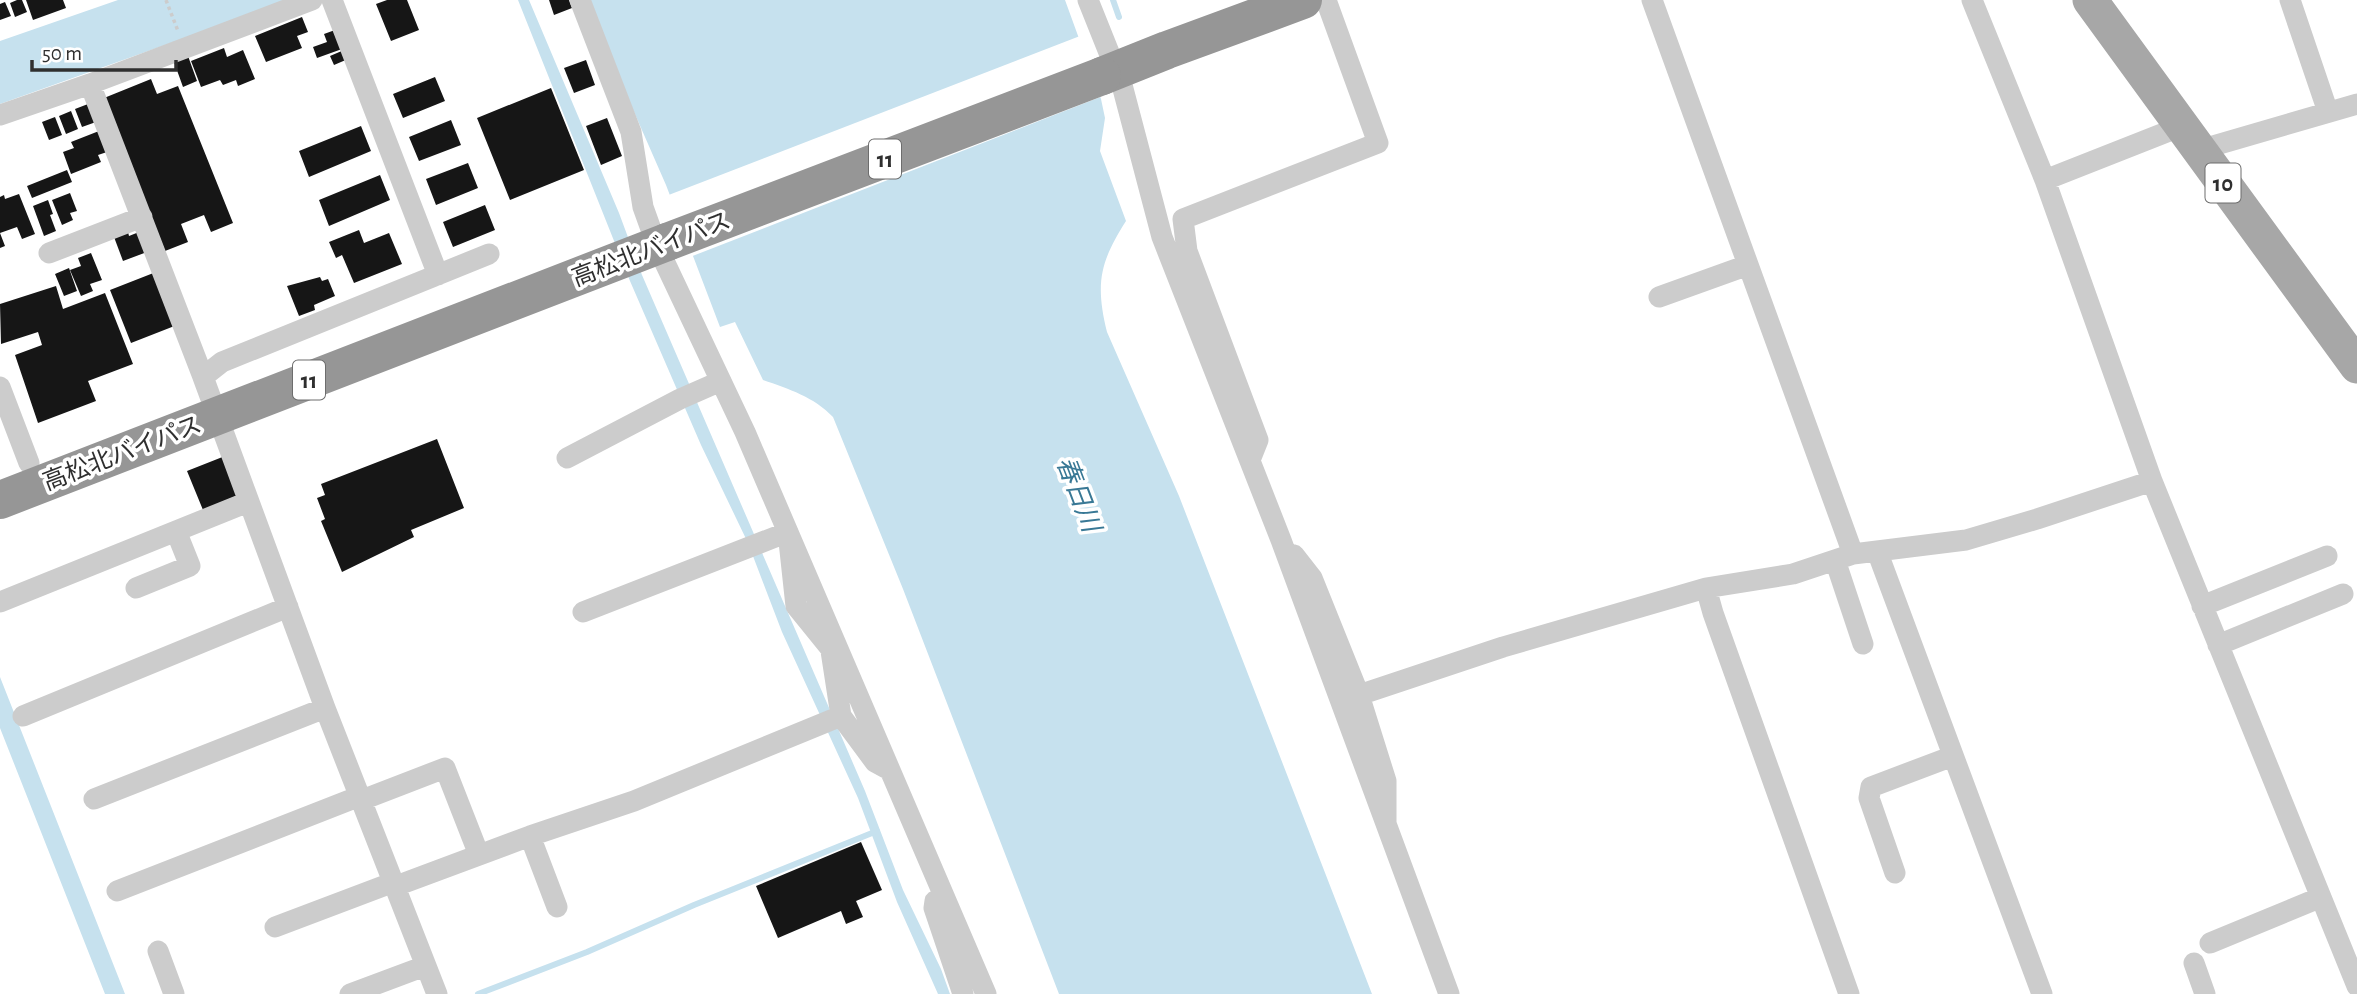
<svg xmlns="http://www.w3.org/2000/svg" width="2357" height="994" viewBox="0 0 2357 994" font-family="'Alegreya Sans','Noto Sans JP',sans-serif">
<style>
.water{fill:#c6e1ee}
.pier{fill:#fff}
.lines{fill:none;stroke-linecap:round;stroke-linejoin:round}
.stream{stroke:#c6e1ee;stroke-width:6}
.building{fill:#161616}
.path{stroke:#ccc;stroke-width:3.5;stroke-dasharray:3.5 3.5;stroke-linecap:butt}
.street{stroke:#ccc;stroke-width:21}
.primary{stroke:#a7a7a7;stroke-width:35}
.highway{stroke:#969696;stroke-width:38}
.highway-bridge{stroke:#969696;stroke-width:38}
.labels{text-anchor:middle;stroke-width:7;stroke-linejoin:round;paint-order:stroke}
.shield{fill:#fff;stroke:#6d6d6d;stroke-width:2}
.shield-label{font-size:23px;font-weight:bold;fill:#2f2f2f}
.street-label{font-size:24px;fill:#2f2f2f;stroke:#fff}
.water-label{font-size:26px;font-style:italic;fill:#387895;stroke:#fff}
</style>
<rect width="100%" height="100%" fill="#fff"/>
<path class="water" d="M118,0H291L0,104V41Z
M518,0H529L619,213L642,275L865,791L903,890L941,969L950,994H938L897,902L858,798L782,632L748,543L701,445L630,281Z
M585,0H1065L1101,99L1105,118L1100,151L1126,221C1100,262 1095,283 1107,332L1179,496L1372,994H1059L903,589L833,417C814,397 789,389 763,380L735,322L720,327L666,185Z
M0,677L125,994H105L0,728Z"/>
<path class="pier" d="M1080,36L1103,96L690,257L666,196Z"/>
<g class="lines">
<path class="stream" d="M1113,0L1119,17
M478,994L587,952L694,905L877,831"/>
</g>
<path class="building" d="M17,0H22L27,12L15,17L10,3Z
M26,0H63L66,8L33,20Z
M387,0H407L419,30L391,41L376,4Z
M549,0H569L572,8L554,15Z
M5,2L11,16L0,20V4Z
M302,17L308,32L297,36L302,48L266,62L255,36Z
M335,30L342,49L317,58L313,47L327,42L324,34Z
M224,48L227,57L243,50L255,79L238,86L236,80L223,85L220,80L201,87L191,61Z
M344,50L348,59L334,65L330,56Z
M188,56L197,81L183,87L174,62Z
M586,60L595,85L574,93L564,68Z
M435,77L445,101L403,118L393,94Z
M151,79L157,94L178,86L233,223L211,232L204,215L181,224L188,242L165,251L104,98Z
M551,88L584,170L510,200L477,118Z
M88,104L96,122L82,127L75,109Z
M71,111L78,129L66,134L59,116Z
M55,117L62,135L49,140L42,122Z
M607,118L622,156L601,165L586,126Z
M451,120L461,145L419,161L409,137Z
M361,126L371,151L309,177L299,151Z
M99,131L107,152L98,155L101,162L71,174L63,152L74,148L71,142Z
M468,163L478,188L436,205L426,179Z
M67,170L72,182L32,198L27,186Z
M380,175L390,200L329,226L319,200Z
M70,193L77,211L70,213L73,220L62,225L52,200Z
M19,194L35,234L22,239L17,227L0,233L5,246L0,248V197L4,195L5,199Z
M48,200L53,214L50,215L56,231L44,236L33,206Z
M485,205L495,230L453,247L443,222Z
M359,230L364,243L389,233L402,264L354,283L342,255L336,258L329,242Z
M128,232L129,236L139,232L147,252L123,261L114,237Z
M91,253L102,280L90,284L93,291L81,296L70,270L81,266L78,258Z
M69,268L77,291L64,296L55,274Z
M156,272L177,325L131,343L110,290Z
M320,277L322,281L328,279L335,296L314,305L315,310L299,316L287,286Z
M56,286L63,309L105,293L133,364L88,381L96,401L38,423L15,355L42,345L38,332L1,344L0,304Z
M437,439L464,508L411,530L414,537L342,572L321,521L325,519L317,498L325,495L321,484Z
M225,456L241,494L203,510L187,471Z
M861,842L882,890L856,901L863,917L846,924L841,911L778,938L756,886Z"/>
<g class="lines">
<path class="path" d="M166,0L178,31"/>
<path class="street" d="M332,0L438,275
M580,0L631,132L643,207L657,246L745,432L986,994
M1088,0L1122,85L1162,237L1281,540L1449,994
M1652,0L1853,554
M1972,0L2045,180
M2290,0L2328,112
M90,84L203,377
M0,115L90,84L312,0
M2199,150L2357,104
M49,253L142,217
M1659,297L1748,265
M0,387L29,463
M567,458L680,399L721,381
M1250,460L1258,440L1187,251L1183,219L1378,143L1326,0
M2152,481L2045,180L2182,126
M1877,551L2042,994
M1294,555L1312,578L1359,695
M1835,560L1863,644
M136,588L190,566L176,531
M1706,588L1713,613L1849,994
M0,602L248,502
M2202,606L2327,556
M583,612L788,532L796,606L830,648
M2218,645L2343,594
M831,651L841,716L875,762L886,768
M23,716L288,607
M94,799L325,708
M362,800L445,768L479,855
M1386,822V781L1359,695L1503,647L1706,588L1793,574L1853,554L1966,540L2037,519L2152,481L2357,986
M530,836L557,907
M1895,873L1869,798L1871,787L1953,756
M396,886L530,836L634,801L841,716
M117,891L360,796
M935,901L934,908L963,994
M275,927L394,882
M2210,943L2319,898
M158,951L174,994
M2194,963L2205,994
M350,994L425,966
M437,994L325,708L203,377L222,362L489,254"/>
<path class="primary" d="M2090,0L2357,366"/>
<path class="highway" d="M1102,76L1167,50L1303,0
M0,500L667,242"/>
<path class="highway-bridge" d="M667,242L1102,76"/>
</g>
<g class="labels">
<g class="shield">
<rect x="869" y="139.5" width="32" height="39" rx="5"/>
<rect x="2205.5" y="163.5" width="35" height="39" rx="5"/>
<rect x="293" y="360.5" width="32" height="39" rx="5"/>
</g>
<g class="shield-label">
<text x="885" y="167">11</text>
<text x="2223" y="191">10</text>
<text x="309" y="388">11</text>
</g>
<g class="street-label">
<text transform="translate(651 249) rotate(-21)" y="8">高松北バイパス</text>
<text transform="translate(122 453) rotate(-21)" y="8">高松北バイパス</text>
</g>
<g class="water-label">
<text transform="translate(1079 494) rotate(69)" y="9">春日川</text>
</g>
</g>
<path d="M32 60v10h144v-10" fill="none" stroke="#2f2f2f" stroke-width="3.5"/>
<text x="42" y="60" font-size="21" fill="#2f2f2f" stroke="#ffffff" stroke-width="5" paint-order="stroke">50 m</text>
</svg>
